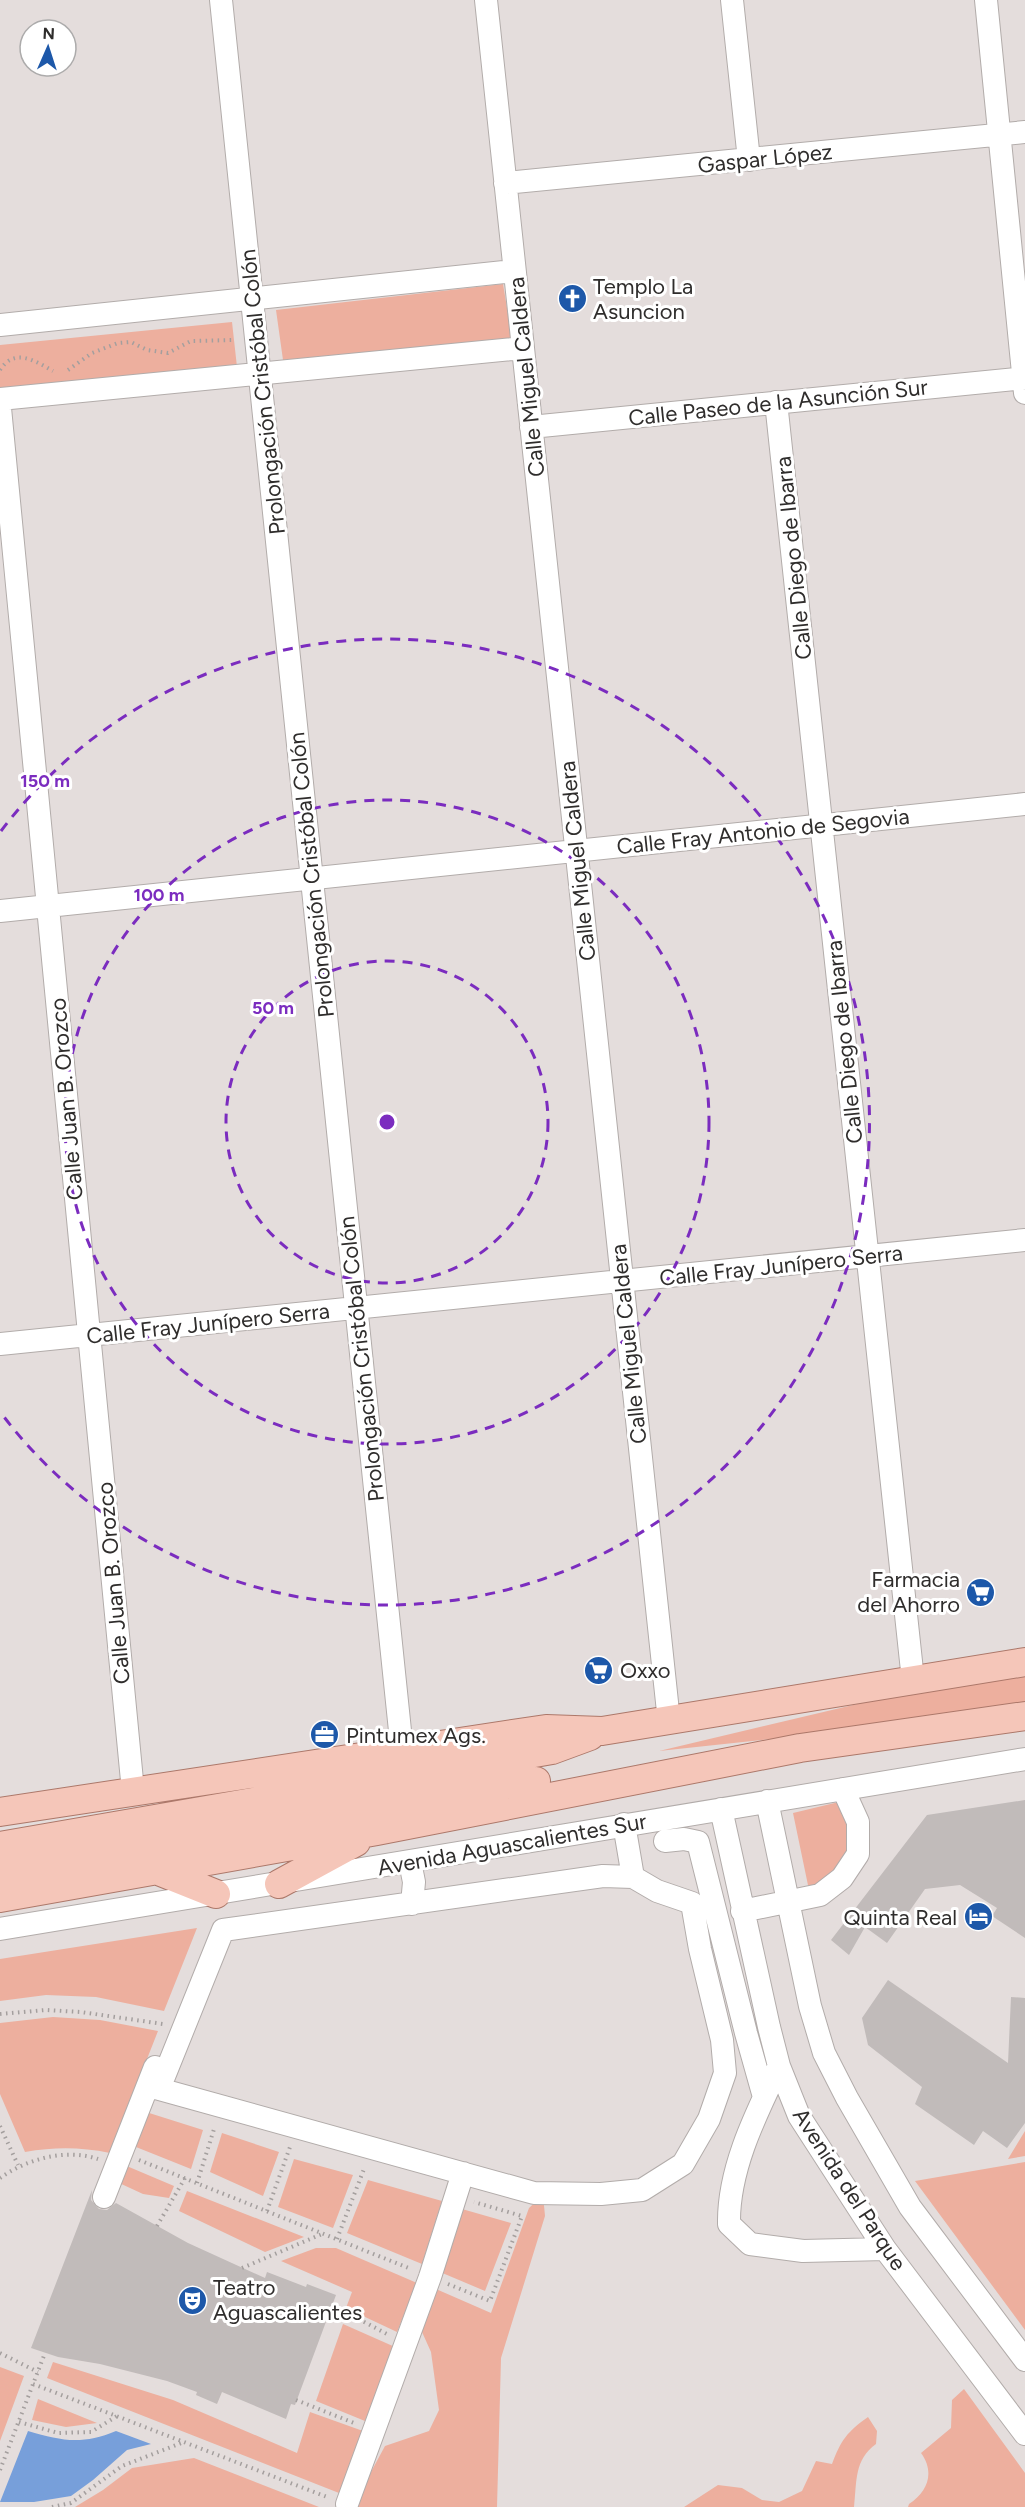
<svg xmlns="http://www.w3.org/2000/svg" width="1025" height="2507" viewBox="0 0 1025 2507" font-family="Figtree,sans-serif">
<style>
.green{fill:#edaf9e}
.water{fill:#779fda}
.building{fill:#c1bbba}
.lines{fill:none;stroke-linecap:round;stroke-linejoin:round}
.minor-casing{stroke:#b2acaa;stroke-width:24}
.major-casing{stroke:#ac786a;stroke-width:30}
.path{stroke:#a49f9e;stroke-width:4;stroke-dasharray:1.5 4.5;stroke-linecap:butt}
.minor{stroke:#fff;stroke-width:22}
.major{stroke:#f5c6b9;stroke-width:28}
.ring{fill:none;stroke:#7b2cbf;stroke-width:3;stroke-dasharray:10 8}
.labels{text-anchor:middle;stroke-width:6;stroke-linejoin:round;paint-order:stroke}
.street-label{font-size:22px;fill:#2f2d2c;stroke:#fff}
.poi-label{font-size:22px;fill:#2f2d2c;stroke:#fff;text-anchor:start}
.centre{fill:#7b2cbf;stroke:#fff;stroke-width:3}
.ring-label{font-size:18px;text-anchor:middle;font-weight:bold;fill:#7b2cbf;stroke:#fff;stroke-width:6;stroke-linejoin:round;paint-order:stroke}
</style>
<rect width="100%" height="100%" fill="#e4dddc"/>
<path class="green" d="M503,284L512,338L283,360L276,310Z
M232,322L237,367L0,389V345Z
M1025,1675V1703L873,1728L659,1751L870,1701Z
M843,1801L853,1849L836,1870L809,1890L793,1813Z
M197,1928L164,2011L96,1997L46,1995L0,2001V1959Z
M53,2017L100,2020L158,2031L110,2153C80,2147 55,2147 25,2152L0,2094V2023Z
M146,2112L203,2130L191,2169L136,2147Z
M1025,2131V2156L1008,2159Z
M222,2133L279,2152L263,2196L210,2172Z
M294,2159L353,2175L333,2228L278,2207Z
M1025,2162V2330L915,2181Z
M122,2164L174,2186L169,2198L143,2194L117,2182Z
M368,2180L442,2201L422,2264L347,2233Z
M187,2191L304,2237L265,2252L179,2211Z
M543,2195L545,2216L501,2358L497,2507H352L385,2446L429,2431L439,2410L431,2352L422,2332L436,2289L491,2313L529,2208Z
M462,2209L511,2223L485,2291L440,2272Z
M316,2248H336L417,2283L397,2332L346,2308L352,2292L281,2261Z
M343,2324L395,2347L365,2421L316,2401Z
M53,2362L173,2400L297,2453L310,2412L363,2431L339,2493L47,2378Z
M0,2367L24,2376L0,2441Z
M964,2389L1025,2473V2507H908L909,2504C928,2492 935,2472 921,2453L951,2428L952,2400Z
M38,2399L97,2423L66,2427L32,2420Z
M868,2417L877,2431L876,2444C854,2460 857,2481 854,2507H684L718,2485L742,2488L762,2500L779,2502L802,2491L816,2461L832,2464C841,2440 847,2432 868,2417Z
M194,2458L319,2507H75L103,2490L132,2468Z"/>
<path class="water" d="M28,2431C62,2441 82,2445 116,2431L151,2444L127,2450L93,2480L71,2496L34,2502H0Z"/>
<path class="building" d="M1025,1800V1938L992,1916L997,1908L960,1885L925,1889L887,1943L865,1927L849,1955L831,1940L927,1815Z
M888,1980L1008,2063L1011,1997L1025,1998V2123L1007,2148L983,2131L974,2145L915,2104L922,2087L868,2045L862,2018Z
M92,2190L91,2200L99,2209L107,2210L116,2203L188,2243L265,2278L267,2272L306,2287L307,2284L336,2295L295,2405L291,2404L286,2419L222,2392L217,2404L196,2395L197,2392L167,2381L100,2364L58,2357L31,2348Z"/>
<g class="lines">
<defs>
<path id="minor" d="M221,0L402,1750
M486,0L669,1721
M732,0L749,160
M986,0L1025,393
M505,183L1025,132
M0,325L514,271
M0,399L523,348
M776,402L913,1680
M0,408L133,1791
M531,427L1025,378
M0,911L1025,804
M0,1344L1025,1240
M767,1801L810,2006L824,2053L847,2098L910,2207L1025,2360
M721,1809L769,2027L779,2066L799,2116L885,2249L1025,2434
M624,1824L633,1877
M665,1841L684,1839L698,1842L746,2033L764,2097
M410,1862L414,1882L412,1904
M603,1876L633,1877L657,1891L692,1903L700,1949L722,2040L725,2073L709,2119L683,2164L642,2190L601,2194L534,2193L159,2089L223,1930Z
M742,1911L820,1895L842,1878L858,1854V1822L843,1789
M0,1929L1025,1759
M779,2066C756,2114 728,2169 729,2224L750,2244L803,2251L885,2249
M104,2197L155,2067
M347,2504L430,2277L463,2173"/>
<path id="major" d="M0,1812L546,1729L602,1731L1025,1662
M0,1846L552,1750L590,1736
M156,1870L216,1894
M0,1872L417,1798L536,1781
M279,1884L356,1842
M0,1898L377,1831L800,1748L1025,1716"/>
</defs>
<use href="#minor" class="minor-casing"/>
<use href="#major" class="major-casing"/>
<path class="path" d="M0,370C15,347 35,361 53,371
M68,370L92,353L118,343L131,342L147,350L168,353L191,341L235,340
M0,2014L46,2010L81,2012L163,2024
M0,2126L18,2165
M139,2160L411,2269
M0,2178C27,2159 66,2148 98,2159
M197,2183L215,2126
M267,2211L290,2147
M157,2226L185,2178
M337,2239L364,2169
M242,2268L322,2234
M448,2284L490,2301L522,2216L474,2202
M332,2305L387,2334
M0,2353L38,2372
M33,2384L327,2497
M296,2400L354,2423
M19,2422L58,2433L91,2432L117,2416
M0,2470L45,2353
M52,2507L71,2503L122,2466L184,2442"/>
<use href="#minor" class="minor"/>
<use href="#major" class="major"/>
</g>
<g class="ring">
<circle cx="387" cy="1122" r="161"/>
<circle cx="387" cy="1122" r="322"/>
<path d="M1 831A483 483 0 1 1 1 1413"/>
</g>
<defs>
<symbol id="church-disc" viewBox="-11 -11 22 22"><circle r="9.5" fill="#1d58a9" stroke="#fff"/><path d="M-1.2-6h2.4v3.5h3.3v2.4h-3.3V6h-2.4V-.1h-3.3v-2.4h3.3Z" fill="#fff"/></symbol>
<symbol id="supermarket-disc" viewBox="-11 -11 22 22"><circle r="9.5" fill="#1d58a9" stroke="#fff"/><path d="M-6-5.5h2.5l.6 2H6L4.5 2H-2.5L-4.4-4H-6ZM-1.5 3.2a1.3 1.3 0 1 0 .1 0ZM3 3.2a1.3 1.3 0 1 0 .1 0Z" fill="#fff"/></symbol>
<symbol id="office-disc" viewBox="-11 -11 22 22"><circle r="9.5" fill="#1d58a9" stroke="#fff"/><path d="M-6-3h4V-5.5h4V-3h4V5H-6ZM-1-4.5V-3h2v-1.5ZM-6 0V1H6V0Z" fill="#fff"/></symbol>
<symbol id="hotel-disc" viewBox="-11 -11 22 22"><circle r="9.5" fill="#1d58a9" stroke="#fff"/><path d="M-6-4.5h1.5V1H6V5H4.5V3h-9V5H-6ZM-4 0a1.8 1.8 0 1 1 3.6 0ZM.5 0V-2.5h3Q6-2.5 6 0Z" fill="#fff"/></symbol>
<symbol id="theatre-disc" viewBox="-11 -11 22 22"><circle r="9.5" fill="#1d58a9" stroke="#fff"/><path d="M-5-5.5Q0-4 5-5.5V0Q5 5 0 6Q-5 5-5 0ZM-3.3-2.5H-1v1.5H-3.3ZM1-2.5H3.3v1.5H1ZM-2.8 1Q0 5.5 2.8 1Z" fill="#fff"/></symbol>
</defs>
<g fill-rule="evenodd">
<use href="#church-disc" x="556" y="282" width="33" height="33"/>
<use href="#supermarket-disc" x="964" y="1576" width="33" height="33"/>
<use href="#supermarket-disc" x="582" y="1654" width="33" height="33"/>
<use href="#office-disc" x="308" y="1718" width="33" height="33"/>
<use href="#hotel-disc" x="962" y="1900" width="33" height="33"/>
<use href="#theatre-disc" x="176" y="2284" width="33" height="33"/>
</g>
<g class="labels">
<g class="street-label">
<text transform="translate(765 158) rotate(-6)" y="8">Gaspar López</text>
<text transform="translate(526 377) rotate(-96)" y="8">Calle Miguel Caldera</text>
<text transform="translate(262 392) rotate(-96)" y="8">Prolongación Cristóbal Colón</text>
<text transform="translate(778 402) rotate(-6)" y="8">Calle Paseo de la Asunción Sur</text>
<text transform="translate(793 558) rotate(-96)" y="8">Calle Diego de Ibarra</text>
<text transform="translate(763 831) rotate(-6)" y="8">Calle Fray Antonio de Segovia</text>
<text transform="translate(577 861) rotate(-96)" y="8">Calle Miguel Caldera</text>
<text transform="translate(311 875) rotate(-96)" y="8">Prolongación Cristóbal Colón</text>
<text transform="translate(844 1042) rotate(-96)" y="8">Calle Diego de Ibarra</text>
<text transform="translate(66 1099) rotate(-95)" y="8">Calle Juan B. Orozco</text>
<text transform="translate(781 1265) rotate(-6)" y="8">Calle Fray Junípero Serra</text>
<text transform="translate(208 1323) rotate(-6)" y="8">Calle Fray Junípero Serra</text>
<text transform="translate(628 1344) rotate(-96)" y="8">Calle Miguel Caldera</text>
<text transform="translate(361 1359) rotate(-96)" y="8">Prolongación Cristóbal Colón</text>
<text transform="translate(113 1583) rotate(-95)" y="8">Calle Juan B. Orozco</text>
<text transform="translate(512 1844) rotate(-10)" y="8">Avenida Aguascalientes Sur</text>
<text transform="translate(850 2189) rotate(57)" y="8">Avenida del Parque</text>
</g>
<g class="poi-label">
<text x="593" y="294">Templo La<tspan x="593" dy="25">Asuncion</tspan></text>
<text x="960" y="1587" text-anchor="end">Farmacia<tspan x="960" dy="25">del Ahorro</tspan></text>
<text x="620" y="1678">Oxxo</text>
<text x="346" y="1743">Pintumex Ags.</text>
<text x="957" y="1925" text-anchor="end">Quinta Real</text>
<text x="213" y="2295">Teatro<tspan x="213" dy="25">Aguascalientes</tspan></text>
</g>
</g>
<circle cx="387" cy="1122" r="9" class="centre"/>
<g class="ring-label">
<text x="45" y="787">150 m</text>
<text x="159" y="901">100 m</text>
<text x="273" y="1014">50 m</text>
</g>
<g transform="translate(48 48) rotate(3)"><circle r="28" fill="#ffffff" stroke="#acabab" stroke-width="1.5"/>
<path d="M0-4.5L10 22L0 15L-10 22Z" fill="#1d58a9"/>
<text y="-9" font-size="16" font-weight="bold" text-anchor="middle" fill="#2f2d2c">N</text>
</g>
</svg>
